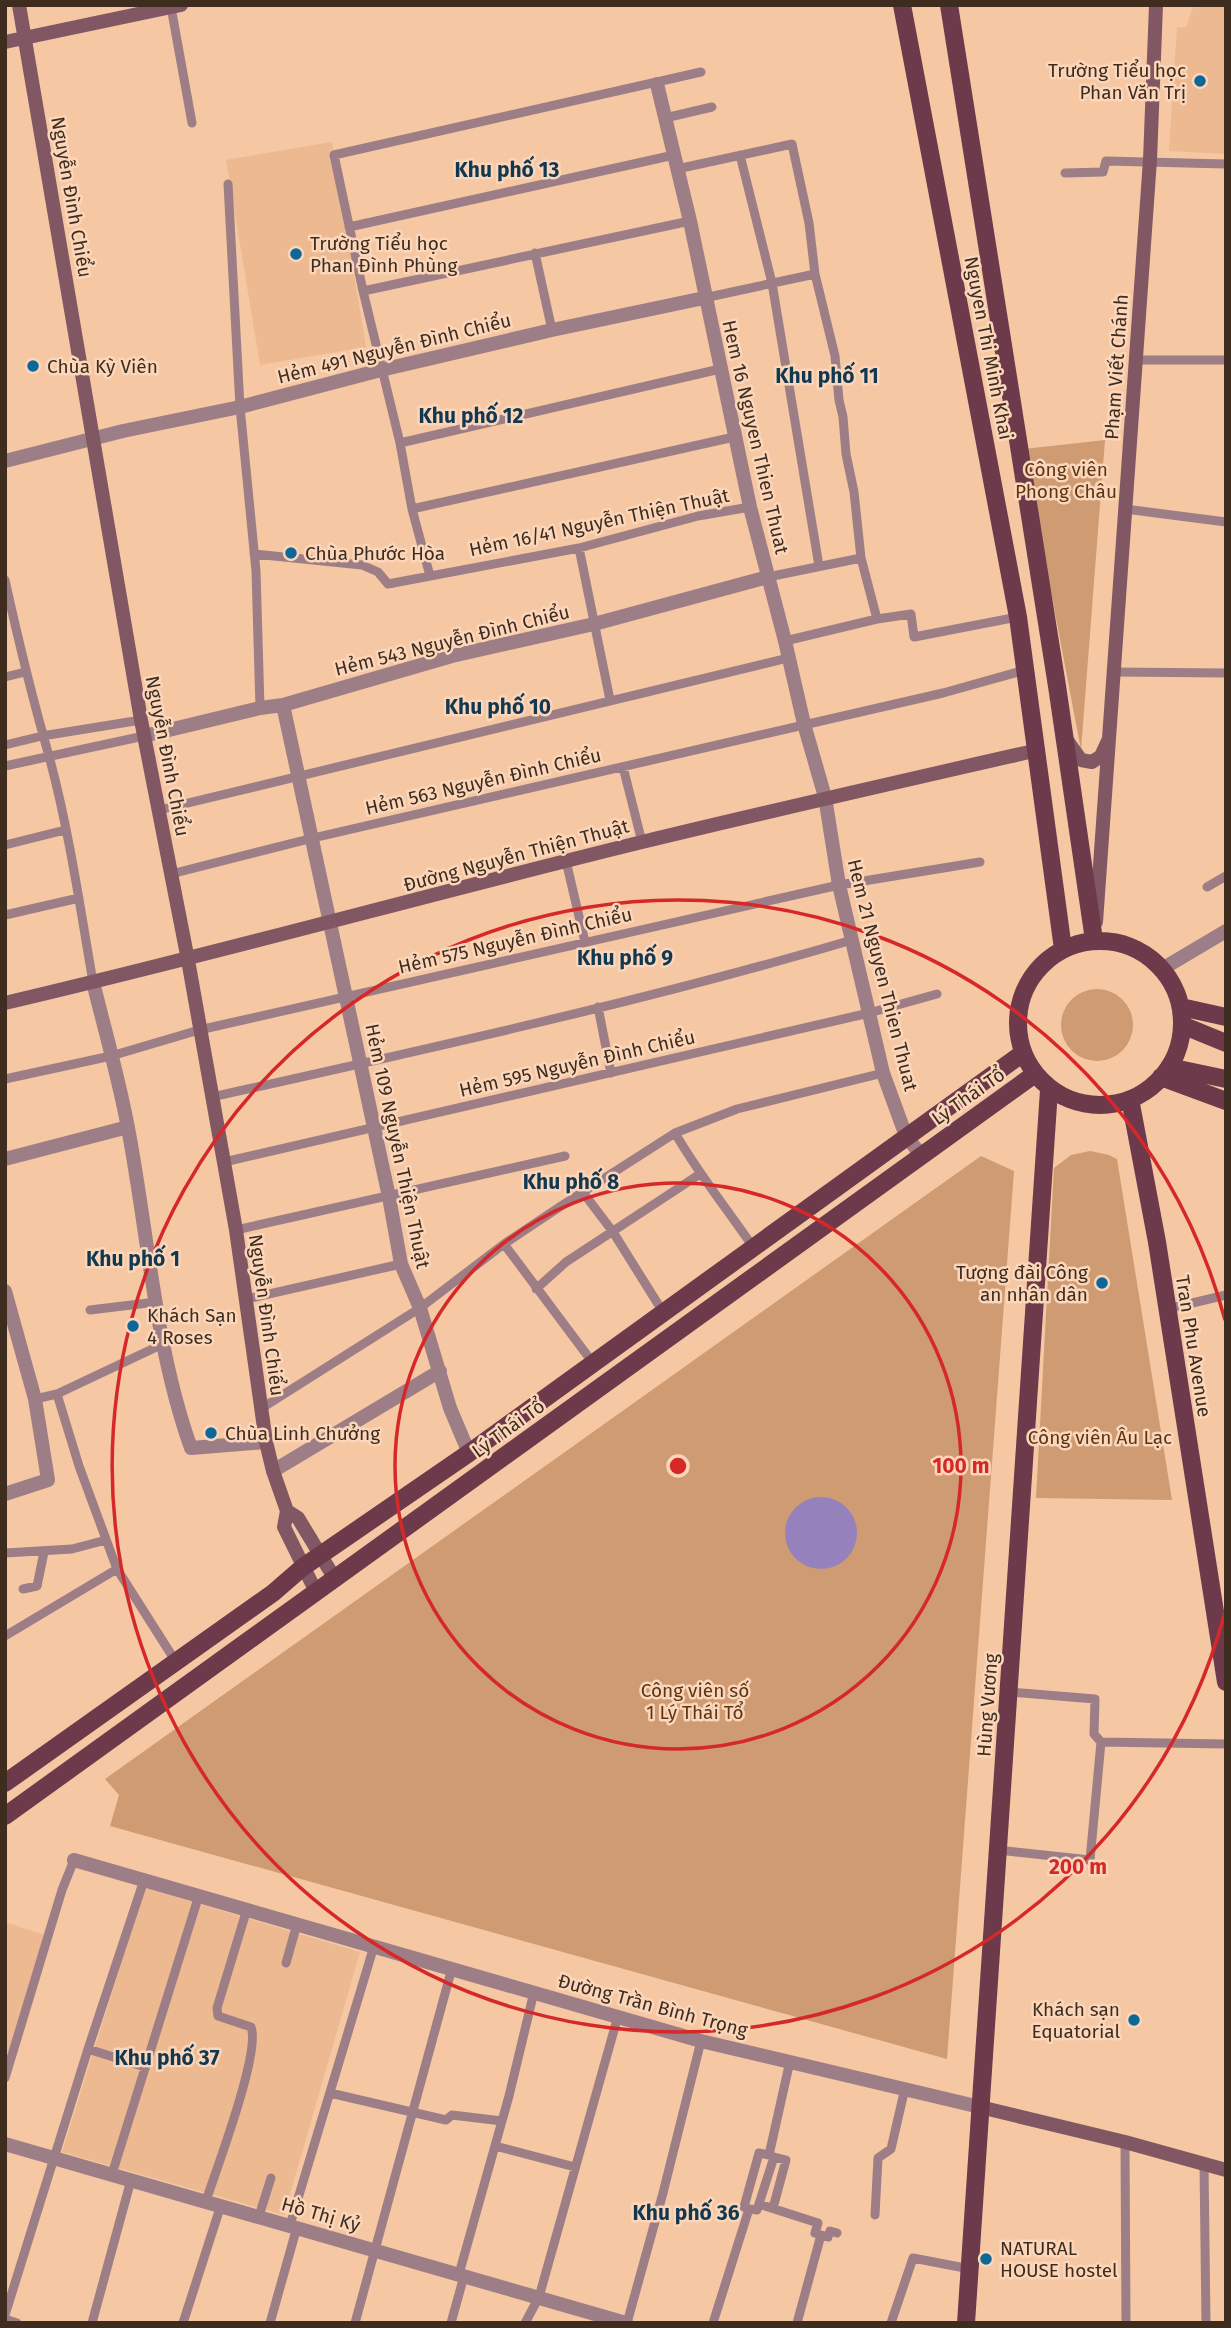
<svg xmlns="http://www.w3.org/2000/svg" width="1231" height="2328" viewBox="0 0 1231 2328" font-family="'Fira Sans',sans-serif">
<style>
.built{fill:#ecb990}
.green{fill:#ce9b73}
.water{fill:#9581bc}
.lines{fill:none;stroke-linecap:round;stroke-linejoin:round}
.lane{stroke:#9d7e87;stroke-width:9}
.street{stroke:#9d7e87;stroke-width:14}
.secondary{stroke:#825764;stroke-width:14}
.primary{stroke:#6d3a4b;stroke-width:18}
.ring{fill:none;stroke:#d62828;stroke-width:3.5}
.poi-dot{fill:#0d6898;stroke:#fcd6ba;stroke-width:2.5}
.labels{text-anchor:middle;stroke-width:5;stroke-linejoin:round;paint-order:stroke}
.poi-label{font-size:19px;fill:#3e2d1e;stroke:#fcd6ba;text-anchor:start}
.street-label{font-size:19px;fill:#3e2d1e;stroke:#fcd6ba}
.park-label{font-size:19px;fill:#5b3614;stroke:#fcd6ba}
.neighbourhood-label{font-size:21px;font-weight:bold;fill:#123850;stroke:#fcd6ba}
.centre{fill:#d62828;stroke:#fcd6ba;stroke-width:3.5}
.ring-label{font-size:21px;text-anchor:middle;font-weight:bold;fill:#d62828;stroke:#fcd6ba;stroke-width:5;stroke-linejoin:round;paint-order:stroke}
</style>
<rect width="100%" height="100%" fill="#f5c7a3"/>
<path class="built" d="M1194,5H1226V154L1169,151L1177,27H1186Z
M332,142L366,347L260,365L226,160Z
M145,1888L360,1952L284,2215L62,2152Z
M5,1922L44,1935L5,2061Z"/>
<path class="green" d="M1105,440L1081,750L1024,449Z
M1061 1025a36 36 0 1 1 72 0a36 36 0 1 1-72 0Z
M1090,1151L1109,1155L1117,1159L1172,1500L1036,1498L1054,1168L1071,1155Z
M981,1156L1014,1171L947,2059L110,1826L119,1795L105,1779Z"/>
<path class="water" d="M785 1533a36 36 0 1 1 72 0a36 36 0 1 1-72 0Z"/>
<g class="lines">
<path class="lane" d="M171,7L192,123
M665,118L712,107
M740,155L772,283L819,566
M677,169L792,144L809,223L815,274L835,356L839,400L843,417L846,454L854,492L861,558L877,619
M1065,173L1103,172L1106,161L1226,164
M228,184L240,407L256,571L260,708
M349,227L674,155
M535,253L552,330
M363,291L690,221
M704,298L815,274
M1136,360H1226
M400,443L720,369
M412,509L734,437
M1125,509L1226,522
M579,548L610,700
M254,554L362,565L378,572L388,584L579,548L698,516L750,507
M430,576L412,509L400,443L363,291L334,155L701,72
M768,577L861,558
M5,580C18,639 32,697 49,756C69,830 80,907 93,982
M785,641L877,619L911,614L914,637L1018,617
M1113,672L1226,673
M5,677L25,672
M5,745L42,736L141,720
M5,766L144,736
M623,767L642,842
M159,810L788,658
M5,845L65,830
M566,861L585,942
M171,874L313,838L943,693L1025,670
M1207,887L1226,876
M5,915L79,898
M598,1007L611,1073
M5,1079L111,1056L199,1030L839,885L980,862
M212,1097C426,1049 642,1002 852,940
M675,1133C698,1173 727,1209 753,1247
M224,1162L869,1013L937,994
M582,1191L613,1232L663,1312
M236,1230L565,1156
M504,1244L593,1363
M536,1289L566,1262L700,1174
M247,1299L401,1264
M1167,1309L1226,1295
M90,1310L156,1302
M57,1394L79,1466L117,1569L176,1662
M35,1399L57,1394L165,1343
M262,1408L420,1308L504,1244L558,1208L675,1133L737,1109L883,1073
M5,1553L72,1549L106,1540
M23,1589L37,1586L44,1552
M5,1636L117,1569
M1009,1692L1095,1699L1094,1734L1101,1742L1226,1744
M998,1850L1090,1860L1101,1742
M286,1963L297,1924
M88,2049L145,2067
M5,2078L62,1890L74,1860
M330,2093L446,2120L452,2115L502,2121
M1125,2142L1126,2323
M495,2146L575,2167
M1204,2164L1206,2323
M112,2174L199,1895
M206,2201C216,2170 261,2052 251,2027L218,2016L217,2008L247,1909
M759,2204L818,2223L815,2233L821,2235
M773,2208L786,2160L774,2157
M749,2209L757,2210L774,2157L769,2155L790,2061
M875,2215L878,2158L891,2149L905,2088
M259,2216L271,2178
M290,2225L374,1946
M821,2235L828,2237L830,2231L837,2233
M459,2274L509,2096L534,1992
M5,2315L88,2049L144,1880
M5,2319L17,2323
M92,2323L131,2180
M183,2323L221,2205
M270,2323L297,2227
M355,2323L452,1968
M451,2323L464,2276
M525,2323L539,2297L618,2016
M627,2323L663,2193L701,2041
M713,2323L749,2209L744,2207L759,2153L769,2155
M797,2323L821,2235
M891,2323L913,2258L970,2269"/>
<path class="street" d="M657,84L690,221L750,507L785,641L804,724L825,797L839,885L883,1073L906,1136L921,1155
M5,461L123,431L240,407L381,370L552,330L704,298
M283,705L389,1197L401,1264L420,1308L450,1408L469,1453
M144,736L260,708L283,705L452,656L594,624L768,577
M1162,969L1226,931
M93,982C105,1031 119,1079 128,1128C148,1233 155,1348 191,1448L266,1442
M5,1159L128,1127
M5,1291L35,1399L48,1480L5,1494
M273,1471L440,1371
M74,1860L701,2041L980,2107
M5,2144L626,2323"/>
<path class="secondary" d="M19,5L141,720L188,960L236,1230L266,1442L273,1471L287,1511L284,1527L316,1592
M5,42L181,5
M1066,739L1081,760L1092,762L1101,756L1108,741
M1096,922L1150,160L1156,5
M5,1003C219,953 430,894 642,842C774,810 906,780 1038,750
M287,1511L298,1518L335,1579
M980,2107L1125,2142L1226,2170"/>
<path class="primary" d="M902,5L1018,617L1063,949
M949,5L1057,686L1094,940
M1018 1023a82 82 0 1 1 164 0a82 82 0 1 1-164 0Z
M1181,1007L1226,1017
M1182,1025L1226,1043
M1169,1067L1226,1079
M1161,1077L1226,1101
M1130,1099L1157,1242L1226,1682
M5,1783L273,1593L303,1567L469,1453L1023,1053
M5,1816L1035,1074
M966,2323L1049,1090"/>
</g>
<g class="ring">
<circle cx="678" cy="1466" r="283"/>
<path d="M1225 1612A566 566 0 1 1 1225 1320"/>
</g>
<g class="poi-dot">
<circle cx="1200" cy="81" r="7"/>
<circle cx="296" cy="254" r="7"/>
<circle cx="33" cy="366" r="7"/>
<circle cx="291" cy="553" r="7"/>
<circle cx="1102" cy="1283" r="7"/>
<circle cx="133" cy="1326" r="7"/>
<circle cx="211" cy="1433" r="7"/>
<circle cx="1134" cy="2020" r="7"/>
<circle cx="986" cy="2259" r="7"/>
</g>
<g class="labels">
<g class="poi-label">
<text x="1186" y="77" text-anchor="end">Trường Tiểu học<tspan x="1186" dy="22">Phan Văn Trị</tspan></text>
<text x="310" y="250">Trường Tiểu học<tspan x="310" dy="22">Phan Đình Phùng</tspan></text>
<text x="47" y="373">Chùa Kỳ Viên</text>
<text x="305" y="560">Chùa Phước Hòa</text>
<text x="1088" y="1279" text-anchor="end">Tượng đài Công<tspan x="1088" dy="22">an nhân dân</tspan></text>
<text x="147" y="1322">Khách Sạn<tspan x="147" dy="22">4 Roses</tspan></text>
<text x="225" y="1440">Chùa Linh Chưởng</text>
<text x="1120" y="2016" text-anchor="end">Khách sạn<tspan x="1120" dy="22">Equatorial</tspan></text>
<text x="1000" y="2255">NATURAL<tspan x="1000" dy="22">HOUSE hostel</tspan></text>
</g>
<g class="street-label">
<text transform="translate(72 197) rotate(80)" y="7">Nguyễn Đình Chiểu</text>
<text transform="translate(394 348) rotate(-14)" y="7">Hẻm 491 Nguyễn Ðình Chiểu</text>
<text transform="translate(989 348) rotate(79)" y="7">Nguyen Thi Minh Khai</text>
<text transform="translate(1116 367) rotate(-86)" y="7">Phạm Viết Chánh</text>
<text transform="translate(756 437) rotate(77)" y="7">Hem 16 Nguyen Thien Thuat</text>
<text transform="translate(599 522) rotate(-12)" y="7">Hẻm 16/41 Nguyễn Thiện Thuật</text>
<text transform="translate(452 640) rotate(-14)" y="7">Hẻm 543 Nguyễn Ðình Chiểu</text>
<text transform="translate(168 756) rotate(79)" y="7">Nguyễn Đình Chiểu</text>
<text transform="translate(483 781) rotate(-13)" y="7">Hẻm 563 Nguyễn Ðình Chiểu</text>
<text transform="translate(516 855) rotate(-15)" y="7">Đường Nguyễn Thiện Thuật</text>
<text transform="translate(515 940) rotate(-13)" y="7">Hẻm 575 Nguyễn Ðình Chiểu</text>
<text transform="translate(883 975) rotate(76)" y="7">Hem 21 Nguyen Thien Thuat</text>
<text transform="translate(577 1063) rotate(-13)" y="7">Hẻm 595 Nguyễn Ðình Chiểu</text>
<text transform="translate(968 1096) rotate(-35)" y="7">Lý Thái Tổ</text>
<text transform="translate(398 1146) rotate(78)" y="7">Hẻm 109 Nguyễn Thiện Thuật</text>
<text transform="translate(267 1315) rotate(82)" y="7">Nguyễn Đình Chiểu</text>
<text transform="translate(1194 1346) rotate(81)" y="7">Tran Phu Avenue</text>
<text transform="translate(508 1428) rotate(-36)" y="7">Lý Thái Tổ</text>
<text transform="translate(987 1705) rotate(-86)" y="7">Hùng Vương</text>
<text transform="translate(653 2005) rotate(15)" y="7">Đường Trần Bình Trọng</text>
<text transform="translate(321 2214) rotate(16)" y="7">Hồ Thị Kỷ</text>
</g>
<g class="park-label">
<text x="1066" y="476">Công viên<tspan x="1066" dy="22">Phong Châu</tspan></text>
<text x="1100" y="1444">Công viên Âu Lạc</text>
<text x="695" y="1697">Công viên số<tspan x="695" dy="22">1 Lý Thái Tổ</tspan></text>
</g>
<g class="neighbourhood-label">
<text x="507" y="177">Khu phố 13</text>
<text x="827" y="383">Khu phố 11</text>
<text x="471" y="423">Khu phố 12</text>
<text x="498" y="714">Khu phố 10</text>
<text x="625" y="965">Khu phố 9</text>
<text x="571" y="1189">Khu phố 8</text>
<text x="133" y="1266">Khu phố 1</text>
<text x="167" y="2065">Khu phố 37</text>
<text x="686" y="2220">Khu phố 36</text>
</g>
</g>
<circle cx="678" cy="1466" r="10" class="centre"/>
<g class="ring-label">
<text x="961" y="1473">100 m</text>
<text x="1078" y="1874">200 m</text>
</g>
<rect width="1231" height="2328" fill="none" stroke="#3e2d1e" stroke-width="14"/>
</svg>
